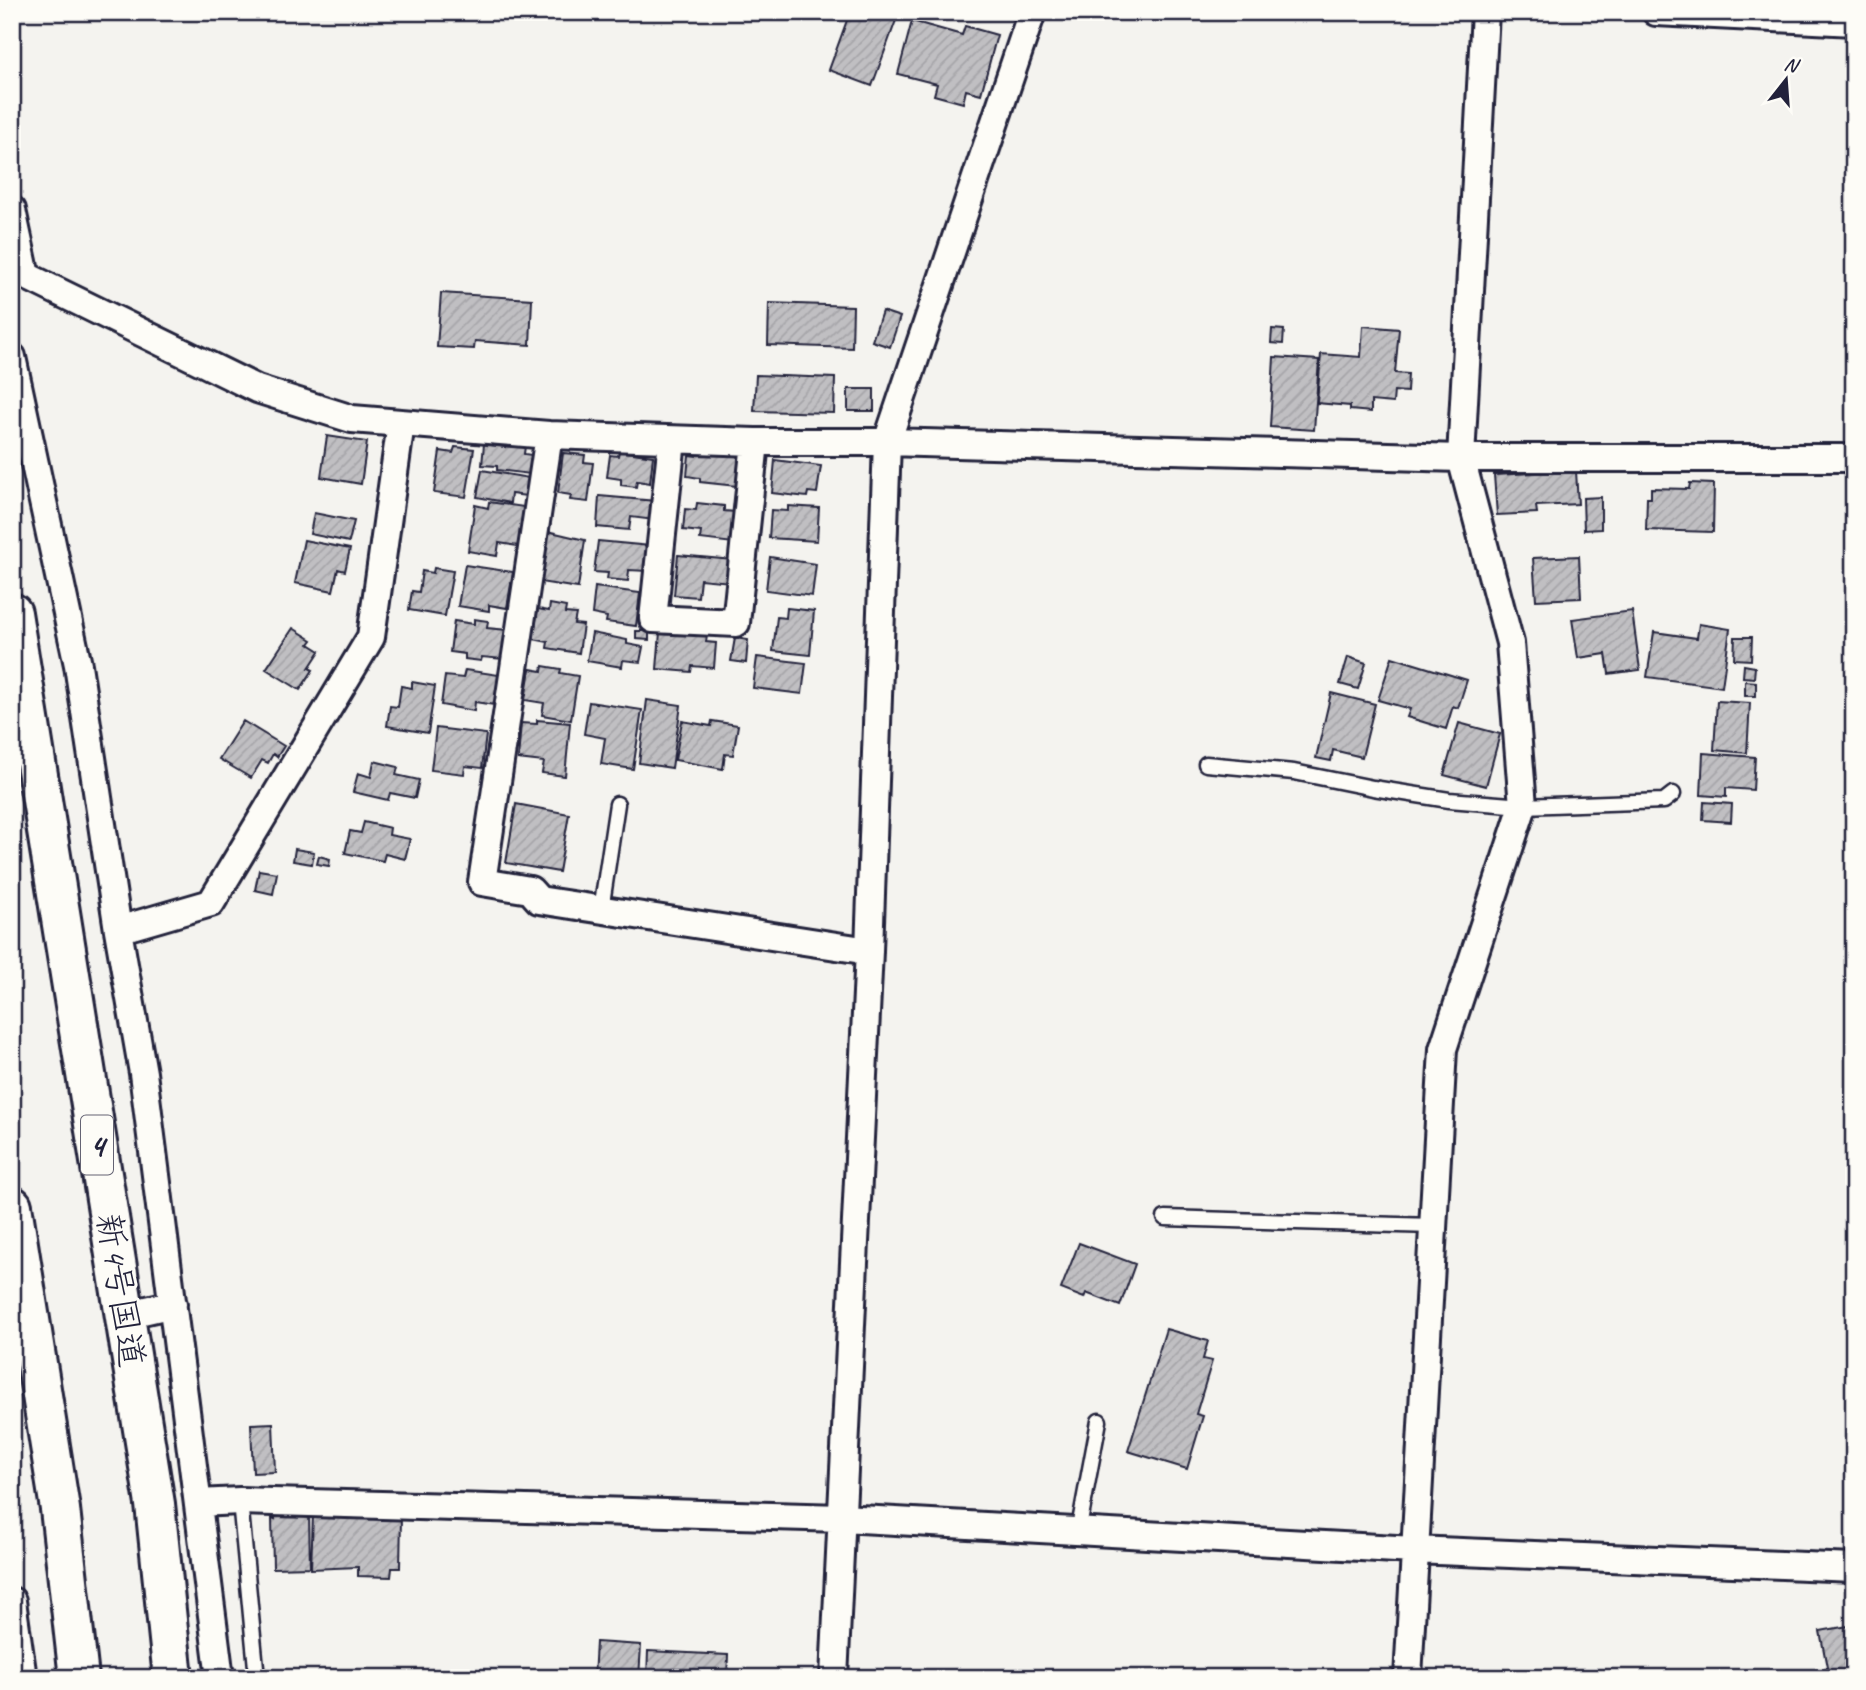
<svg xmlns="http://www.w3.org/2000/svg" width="1866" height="1690" viewBox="0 0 1866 1690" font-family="Caveat,'Klee One',sans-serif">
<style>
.building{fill:url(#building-hatch);stroke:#22223b;stroke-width:2}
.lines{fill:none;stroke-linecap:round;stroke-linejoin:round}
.lane-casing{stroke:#22223b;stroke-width:19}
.street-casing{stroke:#22223b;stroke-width:32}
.highway-casing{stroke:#22223b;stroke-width:44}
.lane{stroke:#fdfcf7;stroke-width:14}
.street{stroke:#fdfcf7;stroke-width:26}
.highway{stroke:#fdfcf7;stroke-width:38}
.labels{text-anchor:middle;stroke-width:6;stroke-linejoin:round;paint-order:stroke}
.shield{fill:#fdfcf7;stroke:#646373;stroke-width:2}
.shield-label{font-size:33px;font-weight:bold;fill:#22223b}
.street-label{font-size:35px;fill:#22223b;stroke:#fdfcf7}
</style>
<defs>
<pattern id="building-hatch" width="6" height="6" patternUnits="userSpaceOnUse" patternTransform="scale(1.75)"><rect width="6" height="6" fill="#c0bfc2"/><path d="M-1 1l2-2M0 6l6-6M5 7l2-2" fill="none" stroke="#a5a4a8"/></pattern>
</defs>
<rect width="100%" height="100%" fill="#f4f3ef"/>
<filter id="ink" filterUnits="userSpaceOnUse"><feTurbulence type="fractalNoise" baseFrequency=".0143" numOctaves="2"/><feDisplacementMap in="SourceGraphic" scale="14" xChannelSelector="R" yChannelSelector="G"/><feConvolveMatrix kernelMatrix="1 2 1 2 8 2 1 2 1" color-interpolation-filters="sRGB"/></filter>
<g filter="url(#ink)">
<path class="building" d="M850,12H899L872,86L829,70Z
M912,21L962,35L965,26L997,35L981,94L966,90L963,103L934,95L937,84L898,74Z
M441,293L532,299L530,345L475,341L474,349L437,347Z
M769,303L853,306L852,348L768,345Z
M882,311L900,317L890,347L872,341Z
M1363,326L1399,329L1395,373L1408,374L1407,392L1394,391L1393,403L1371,401V412L1350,410V406L1317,403L1321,354L1361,357Z
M1272,329L1284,330L1283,344L1271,343Z
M1274,357L1319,360L1314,430L1270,427Z
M756,375L835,378L834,413L754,411Z
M848,389H874V411H848Z
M327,436L367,442L361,484L321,477Z
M505,443L525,446L524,454L532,455L530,474L497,470V466L482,465L484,444L505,447Z
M455,447L474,449L466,497L434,493L440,451L453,453Z
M619,451L653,456L650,483L637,481L636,487L621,485V479L607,477L610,455L618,456Z
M697,451L739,456L736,486L700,482V478L687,476L689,455L696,456Z
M563,453L585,455L584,462L593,463L588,502L570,500L571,495L558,493Z
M775,460L821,466L817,493L808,492L807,497L772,493Z
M482,470L529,478L526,496L511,494L510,503L477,497Z
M1576,471L1578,504L1536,506L1537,513L1497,515L1494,475Z
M1690,483L1714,484L1713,532L1646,530L1647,498H1651V488L1689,489Z
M599,496L656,501L654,520L631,517L629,530L597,527Z
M1601,497V529L1584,530L1583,498Z
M489,502L524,507L518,546L499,543L497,556L468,551L475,505L488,508Z
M697,503L724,506V511L736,512L733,543L700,539L701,532L683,530L685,509L696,510Z
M788,506L819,508L817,541L769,538L771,510L788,511Z
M314,513L354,521L349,542L310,534Z
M547,531L585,540L578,588L540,582Z
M304,540L350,549L345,571L338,569L333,591L295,583Z
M598,541L650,546L647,571L629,570L628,581L607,579L608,573L594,572Z
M678,555L733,560L731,582L700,579L698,597L674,595Z
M1579,556L1581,598L1536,600L1533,558Z
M770,557L816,564L812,596L766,590Z
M465,565L513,572L507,608L489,605V611L458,606Z
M434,568L453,571L445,616L409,610L412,591L419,592L422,571L433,573Z
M595,587L640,593L636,626L606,622L607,617L592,614Z
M550,604L566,607L565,613L576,614L574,624L583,625L579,653L547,648L548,642L533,639L538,609L549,611Z
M787,608L814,611L810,655L773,651L777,617L786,618Z
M1632,611L1640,670L1609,674L1606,654L1578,658L1572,619Z
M474,619L488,621L487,628L507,630L503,659L482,657L481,661L465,659V654L450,652L454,621L474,624Z
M1699,624L1730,629L1722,687L1647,677L1654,632L1697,638Z
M293,628L312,640L309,644L320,651L309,668L313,670L300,690L266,669Z
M636,631H649V640L636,639Z
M660,632L707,636L706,642L716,643L714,668L692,666L691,672L657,669Z
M592,633L627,640V644L643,647L640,662L623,660L622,667L587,661Z
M1735,637H1752L1751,660L1734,659Z
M735,638L748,640L746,663L731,661Z
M757,657L806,663L802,694L753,688Z
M1348,657L1366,663L1358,689L1340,684Z
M1392,657L1467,680L1458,708L1453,706L1446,729L1407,717L1410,709L1378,700Z
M1744,665L1755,667L1754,678L1743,677Z
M543,666L561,669L560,673L578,676L571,720L542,715L544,703L525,700L530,669L542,671Z
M465,670L499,675L495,705L475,702L474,711L441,705L445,676L463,678Z
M1745,681L1756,682V696H1745Z
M412,682L435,686L428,733L387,726L390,706L398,707L401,686L412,688Z
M1331,693L1375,704L1362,757L1333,750L1331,761L1316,758Z
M647,700L681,705L672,768L639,763Z
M1717,701L1750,703L1747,753L1714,750Z
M589,702L642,710L633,769L601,764L605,738L584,734Z
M537,720L570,723L565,776L542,773L544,762L518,759L521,723L537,724Z
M243,721L284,746L277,757L273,754L268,763L262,760L251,778L219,759Z
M682,721L711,726L712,721L738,725L733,755L725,754L723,769L675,760Z
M1459,723L1500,734L1486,786L1444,775Z
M436,728L486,734L482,768L465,766L464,774L431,770Z
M1703,753L1755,757L1753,790L1726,788V797L1701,795Z
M374,761L398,767L396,775L419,780L415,798L390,793L388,800L353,792L358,773L371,777Z
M1704,802L1732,804L1731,822L1703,820Z
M516,804L569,814L559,872L506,863Z
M364,822L390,828L389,835L410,839L405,859L385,854L383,861L345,853L350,831L361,833Z
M295,849L314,852L312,864L293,861Z
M319,856L330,859L329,866L317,864Z
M259,870L277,873L273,894L255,890Z
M1079,1243L1135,1264L1120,1306L1086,1293L1084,1298L1061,1289Z
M1166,1329L1208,1341L1203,1359L1212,1361L1196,1414L1203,1416L1187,1469L1128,1451Z
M273,1423L275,1472L253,1473L251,1424Z
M309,1512L310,1567L273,1568L272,1518L275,1519V1513Z
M313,1515L401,1517L400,1568H392L391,1577L358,1576V1567L311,1569Z
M1854,1625V1678H1829L1820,1631Z
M596,1642L641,1645L639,1678H594Z
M648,1651L728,1655L727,1678H647Z"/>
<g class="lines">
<defs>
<path id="lane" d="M1206,764L1294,772L1373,788L1449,800L1523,806L1664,801L1673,794
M601,910L617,804
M1165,1218L1433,1226
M240,1501L257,1678
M1078,1533L1099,1421"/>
<path id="street" d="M1656,12L1854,22
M12,210L26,276
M12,269L257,389L352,419L549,435L755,442H887L1461,458H1854
M12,357L78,665L118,930L143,1073L220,1678
M549,435L482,882L530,890L539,900L869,951
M672,440L653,619L736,623L755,442
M118,930L211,903L371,637L401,423
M125,1315L173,1304
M198,1503L240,1501L842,1518L1414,1550L1854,1568
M12,1601L23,1678
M834,1678L869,951L887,442L1032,12
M1408,1678L1443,1049L1523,806L1510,643L1461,458L1485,12"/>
<path id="highway" d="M12,613L155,1504L173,1678
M12,1206L60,1509L79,1678"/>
</defs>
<use href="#lane" class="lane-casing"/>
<use href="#street" class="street-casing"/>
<use href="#highway" class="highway-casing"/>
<use href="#lane" class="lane"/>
<use href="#street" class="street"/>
<use href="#highway" class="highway"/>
</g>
</g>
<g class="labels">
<rect class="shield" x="81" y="1115.5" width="32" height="59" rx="5"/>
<g class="shield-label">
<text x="97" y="1157">4</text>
</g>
<g class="street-label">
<text transform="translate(121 1290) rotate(81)" y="12">新4号国道</text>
</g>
</g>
<rect width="1866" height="1690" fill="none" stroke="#fdfcf7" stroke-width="42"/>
<rect x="21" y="21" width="1824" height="1648" fill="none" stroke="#22223b" stroke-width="2.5" filter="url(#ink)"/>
<g transform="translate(1786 80) rotate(17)" stroke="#fdfcf7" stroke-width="5" paint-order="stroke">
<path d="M0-5L12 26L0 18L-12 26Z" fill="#22223b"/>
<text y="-10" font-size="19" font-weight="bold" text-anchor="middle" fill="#22223b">N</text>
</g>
</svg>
